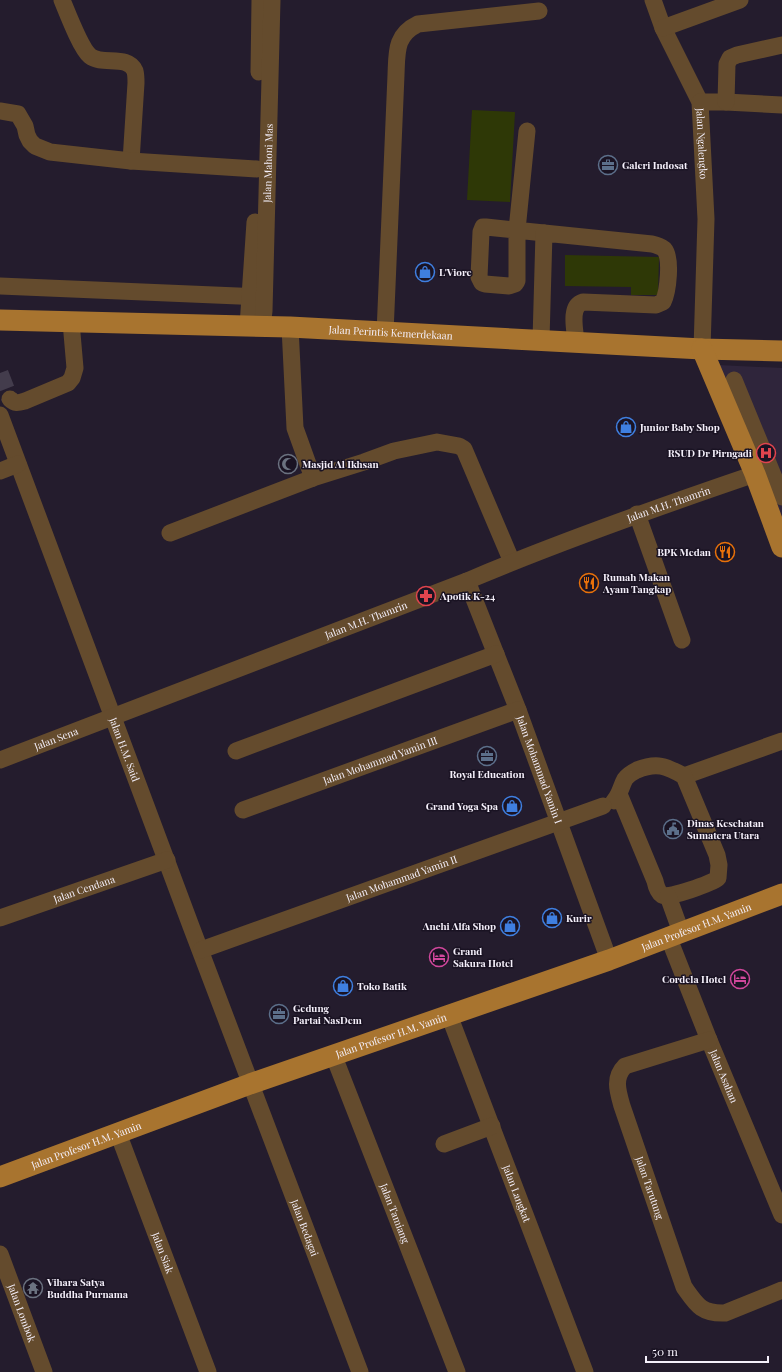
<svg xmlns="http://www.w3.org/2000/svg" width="782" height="1372" viewBox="0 0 782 1372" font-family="'Playfair Display',serif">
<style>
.built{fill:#2f253b}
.green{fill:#2e3806}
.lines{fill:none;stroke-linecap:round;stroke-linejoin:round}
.minor-tunnel{stroke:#433c4c;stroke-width:17;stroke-dasharray:17 8;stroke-linecap:butt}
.minor{stroke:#644b2d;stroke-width:17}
.major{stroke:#a8742f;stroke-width:21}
.labels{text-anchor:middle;stroke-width:3;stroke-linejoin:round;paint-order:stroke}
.street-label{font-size:10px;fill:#f5f0fb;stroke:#1a1323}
.poi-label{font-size:10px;font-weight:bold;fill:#f5f0fb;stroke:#1a1323;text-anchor:start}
</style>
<rect width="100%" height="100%" fill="#241c2d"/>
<path class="built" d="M718,365L782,368V538Z"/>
<path class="green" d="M472,110L515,112L510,202L467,200Z
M565,255L659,257L658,295H631V287L565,286Z"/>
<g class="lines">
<path class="minor-tunnel" d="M0,373L10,399"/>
<g class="minor">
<path d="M62,0C67,12 81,49 90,56C102,66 128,54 135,71C136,75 136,80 136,83L131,161"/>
<path id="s1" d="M653,0L663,28L700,102L706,219L702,349"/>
<path d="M663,28L740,0"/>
<path d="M259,72L260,0"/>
<path d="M700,102H726L782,105"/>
<path d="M726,102L727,64L730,58L737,55L782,45"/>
<path d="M0,111L18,114L25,126L27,135L30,141L35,146L50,152L131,161L257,169"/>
<path d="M527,131L517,230V281L515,284L509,286L485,284L482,283L479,277L481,232L483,227H486L544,233"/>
<path d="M0,286L260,297"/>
<path d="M248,326L255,222"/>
<path id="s2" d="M262,327L264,311L272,0"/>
<path d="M290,327L295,428L313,478"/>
<path d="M385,333L396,75C397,52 395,35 418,24L539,11"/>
<path d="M541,340L544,233L652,244C656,245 660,246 664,249C672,258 668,292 663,302L656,305L583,302C569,306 575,330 576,341"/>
<path d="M734,380L782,497"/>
<path d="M10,399C15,404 18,403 25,401L68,383L72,378L75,368L71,322"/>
<path id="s3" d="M0,415C119,734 238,1054 360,1372"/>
<path d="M0,471L18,464"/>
<path d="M637,514L682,640"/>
<path d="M170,533L313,478L364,462L394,451L437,442L459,446L464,449L512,562"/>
<path id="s4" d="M467,581L518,710L609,960"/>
<path d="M236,751L496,654"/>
<path id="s5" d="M0,760L467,581C561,541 658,507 755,474"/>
<path d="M684,776L782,741"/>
<path d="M614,801C620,795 621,786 625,779C628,775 633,772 637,770C657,762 666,766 684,776L717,855L719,865L718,878C712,883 669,899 662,895C658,892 656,886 655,881L619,794"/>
<path id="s6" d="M243,810L518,710"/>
<path d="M668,896L681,932"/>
<path id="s7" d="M0,918L167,860"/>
<path id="s8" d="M668,936L709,1040L782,1215"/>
<path id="s9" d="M201,950L603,806"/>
<path id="s10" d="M449,1015L585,1372"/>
<path id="s11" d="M709,1040L625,1066C613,1078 618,1092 622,1106L684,1287C696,1304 701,1314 725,1313L782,1290"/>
<path id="s12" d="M333,1054L457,1372"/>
<path id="s13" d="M118,1133L208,1372"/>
<path d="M444,1144L492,1126"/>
<path id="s14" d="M0,1254L44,1372"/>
</g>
<g class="major">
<path id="s15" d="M0,320L290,327L702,349L782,351"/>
<path d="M702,349L755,474L782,547"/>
<path id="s16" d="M0,1177L250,1084L609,960L782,894"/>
</g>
</g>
<defs>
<symbol id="office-ring" viewBox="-11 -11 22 22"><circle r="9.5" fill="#1a1323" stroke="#5c6f8a" stroke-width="1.5"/><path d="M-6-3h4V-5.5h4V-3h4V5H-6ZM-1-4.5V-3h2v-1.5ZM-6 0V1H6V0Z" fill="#5c6f8a"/></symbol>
<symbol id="shop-ring" viewBox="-11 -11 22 22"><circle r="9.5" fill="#1a1323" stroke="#3f7fe0" stroke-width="1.5"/><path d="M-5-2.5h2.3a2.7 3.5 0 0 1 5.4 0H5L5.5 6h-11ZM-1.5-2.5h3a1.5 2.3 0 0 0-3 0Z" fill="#3f7fe0"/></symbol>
<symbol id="hospital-ring" viewBox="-11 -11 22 22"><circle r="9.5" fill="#1a1323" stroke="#e0444e" stroke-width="1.5"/><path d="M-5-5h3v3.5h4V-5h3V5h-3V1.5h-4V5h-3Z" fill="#e0444e"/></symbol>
<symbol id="mosque-ring" viewBox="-11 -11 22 22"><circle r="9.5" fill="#1a1323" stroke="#6b7280" stroke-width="1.5"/><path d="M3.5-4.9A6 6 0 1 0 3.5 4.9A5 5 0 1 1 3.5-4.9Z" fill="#6b7280"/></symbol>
<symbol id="restaurant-ring" viewBox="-11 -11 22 22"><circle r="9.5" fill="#1a1323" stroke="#e8710a" stroke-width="1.5"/><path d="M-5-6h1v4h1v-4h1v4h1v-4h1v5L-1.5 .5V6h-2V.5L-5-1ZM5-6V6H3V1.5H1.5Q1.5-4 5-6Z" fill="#e8710a"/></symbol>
<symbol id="pharmacy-ring" viewBox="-11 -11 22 22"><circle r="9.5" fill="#1a1323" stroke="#e0444e" stroke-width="1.5"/><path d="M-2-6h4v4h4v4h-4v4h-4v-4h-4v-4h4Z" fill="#e0444e"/></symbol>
<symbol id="civic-ring" viewBox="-11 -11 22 22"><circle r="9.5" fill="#1a1323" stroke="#5c6f8a" stroke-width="1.5"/><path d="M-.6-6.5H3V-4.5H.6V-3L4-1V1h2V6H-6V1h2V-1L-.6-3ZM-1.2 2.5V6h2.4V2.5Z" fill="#5c6f8a"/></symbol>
<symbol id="hotel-ring" viewBox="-11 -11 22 22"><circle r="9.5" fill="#1a1323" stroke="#d1479c" stroke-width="1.5"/><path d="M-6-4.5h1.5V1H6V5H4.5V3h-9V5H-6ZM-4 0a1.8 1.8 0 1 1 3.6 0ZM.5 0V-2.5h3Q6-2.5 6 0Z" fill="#d1479c"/></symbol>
<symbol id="temple-ring" viewBox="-11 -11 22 22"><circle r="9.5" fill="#1a1323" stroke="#6b7280" stroke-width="1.5"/><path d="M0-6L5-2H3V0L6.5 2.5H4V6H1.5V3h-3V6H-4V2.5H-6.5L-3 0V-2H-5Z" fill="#6b7280"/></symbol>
</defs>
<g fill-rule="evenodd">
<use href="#office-ring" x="597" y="154" width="22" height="22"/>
<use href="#shop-ring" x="414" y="261" width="22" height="22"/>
<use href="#shop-ring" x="615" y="416" width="22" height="22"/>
<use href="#hospital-ring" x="755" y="442" width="22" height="22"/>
<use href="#mosque-ring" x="277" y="453" width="22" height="22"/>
<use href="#restaurant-ring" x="714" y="541" width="22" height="22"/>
<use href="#restaurant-ring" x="578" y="572" width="22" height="22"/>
<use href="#pharmacy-ring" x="415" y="585" width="22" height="22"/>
<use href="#office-ring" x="476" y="745" width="22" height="22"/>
<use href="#shop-ring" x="501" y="795" width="22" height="22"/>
<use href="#civic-ring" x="662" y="818" width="22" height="22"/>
<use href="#shop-ring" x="541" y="907" width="22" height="22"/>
<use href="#shop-ring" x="499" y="915" width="22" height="22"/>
<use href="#hotel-ring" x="428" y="946" width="22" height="22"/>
<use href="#hotel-ring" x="729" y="968" width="22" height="22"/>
<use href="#shop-ring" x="332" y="975" width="22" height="22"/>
<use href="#office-ring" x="268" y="1003" width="22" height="22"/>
<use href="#temple-ring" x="22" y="1277" width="22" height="22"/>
</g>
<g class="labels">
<g class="street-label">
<text dy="4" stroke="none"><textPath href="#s1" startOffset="154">Jalan Ngalengko</textPath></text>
<text dy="4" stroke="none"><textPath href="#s2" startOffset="164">Jalan Mahoni Mas</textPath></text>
<text dy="4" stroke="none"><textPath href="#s15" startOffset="391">Jalan Perintis Kemerdekaan</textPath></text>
<text dy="4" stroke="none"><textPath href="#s5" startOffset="716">Jalan M.H. Thamrin</textPath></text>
<text dy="4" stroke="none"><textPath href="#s5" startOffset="392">Jalan M.H. Thamrin</textPath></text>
<text dy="4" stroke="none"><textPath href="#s5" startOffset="60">Jalan Sena</textPath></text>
<text dy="4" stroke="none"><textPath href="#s3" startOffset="357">Jalan H.M. Said</textPath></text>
<text dy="4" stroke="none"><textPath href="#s6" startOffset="146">Jalan Mohammad Yamin III</textPath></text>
<text dy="4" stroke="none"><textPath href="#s4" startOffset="202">Jalan Mohammad Yamin I</textPath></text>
<text dy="4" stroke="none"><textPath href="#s9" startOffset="213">Jalan Mohammad Yamin II</textPath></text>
<text dy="4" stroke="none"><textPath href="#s7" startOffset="89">Jalan Cendana</textPath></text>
<text dy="4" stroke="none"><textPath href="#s16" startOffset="740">Jalan Profesor H.M. Yamin</textPath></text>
<text dy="4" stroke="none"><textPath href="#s16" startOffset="416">Jalan Profesor H.M. Yamin</textPath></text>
<text dy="4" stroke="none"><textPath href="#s8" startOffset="151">Jalan Asahan</textPath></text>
<text dy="4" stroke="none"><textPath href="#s16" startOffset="92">Jalan Profesor H.M. Yamin</textPath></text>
<text dy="4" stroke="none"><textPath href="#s11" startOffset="217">Jalan Tarutung</textPath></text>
<text dy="4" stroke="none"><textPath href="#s10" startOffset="191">Jalan Langkat</textPath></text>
<text dy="4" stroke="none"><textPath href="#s12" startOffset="171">Jalan Tamiang</textPath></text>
<text dy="4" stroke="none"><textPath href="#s3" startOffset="868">Jalan Bedagai</textPath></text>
<text dy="4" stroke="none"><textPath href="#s13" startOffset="128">Jalan Siak</textPath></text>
<text dy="4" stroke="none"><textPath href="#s14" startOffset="63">Jalan Lombok</textPath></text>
</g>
<g class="poi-label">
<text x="622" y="169">Galeri Indosat</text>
<text x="439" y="276">L'Viore</text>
<text x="640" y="431">Junior Baby Shop</text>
<text x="752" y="457" text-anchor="end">RSUD Dr Pirngadi</text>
<text x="302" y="468">Masjid Al Ikhsan</text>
<text x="711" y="556" text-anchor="end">BPK Medan</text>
<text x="603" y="581">Rumah Makan<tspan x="603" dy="12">Ayam Tangkap</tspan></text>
<text x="440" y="600">Apotik K-24</text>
<text x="487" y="778" text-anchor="middle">Royal Education</text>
<text x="498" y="810" text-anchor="end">Grand Yoga Spa</text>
<text x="687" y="827">Dinas Kesehatan<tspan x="687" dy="12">Sumatera Utara</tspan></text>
<text x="566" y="922">Kurir</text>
<text x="496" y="930" text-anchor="end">Anchi Alfa Shop</text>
<text x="453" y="955">Grand<tspan x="453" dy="12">Sakura Hotel</tspan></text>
<text x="726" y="983" text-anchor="end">Cordela Hotel</text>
<text x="357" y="990">Toko Batik</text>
<text x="293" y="1012">Gedung<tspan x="293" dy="12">Partai NasDem</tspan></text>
<text x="47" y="1286">Vihara Satya<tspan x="47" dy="12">Buddha Purnama</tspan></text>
</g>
</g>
<path d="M646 1356v6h122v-6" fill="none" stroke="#f5f0fb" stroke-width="2"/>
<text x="652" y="1356" font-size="12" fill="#f5f0fb" stroke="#1a1323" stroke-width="3" paint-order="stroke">50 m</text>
</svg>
